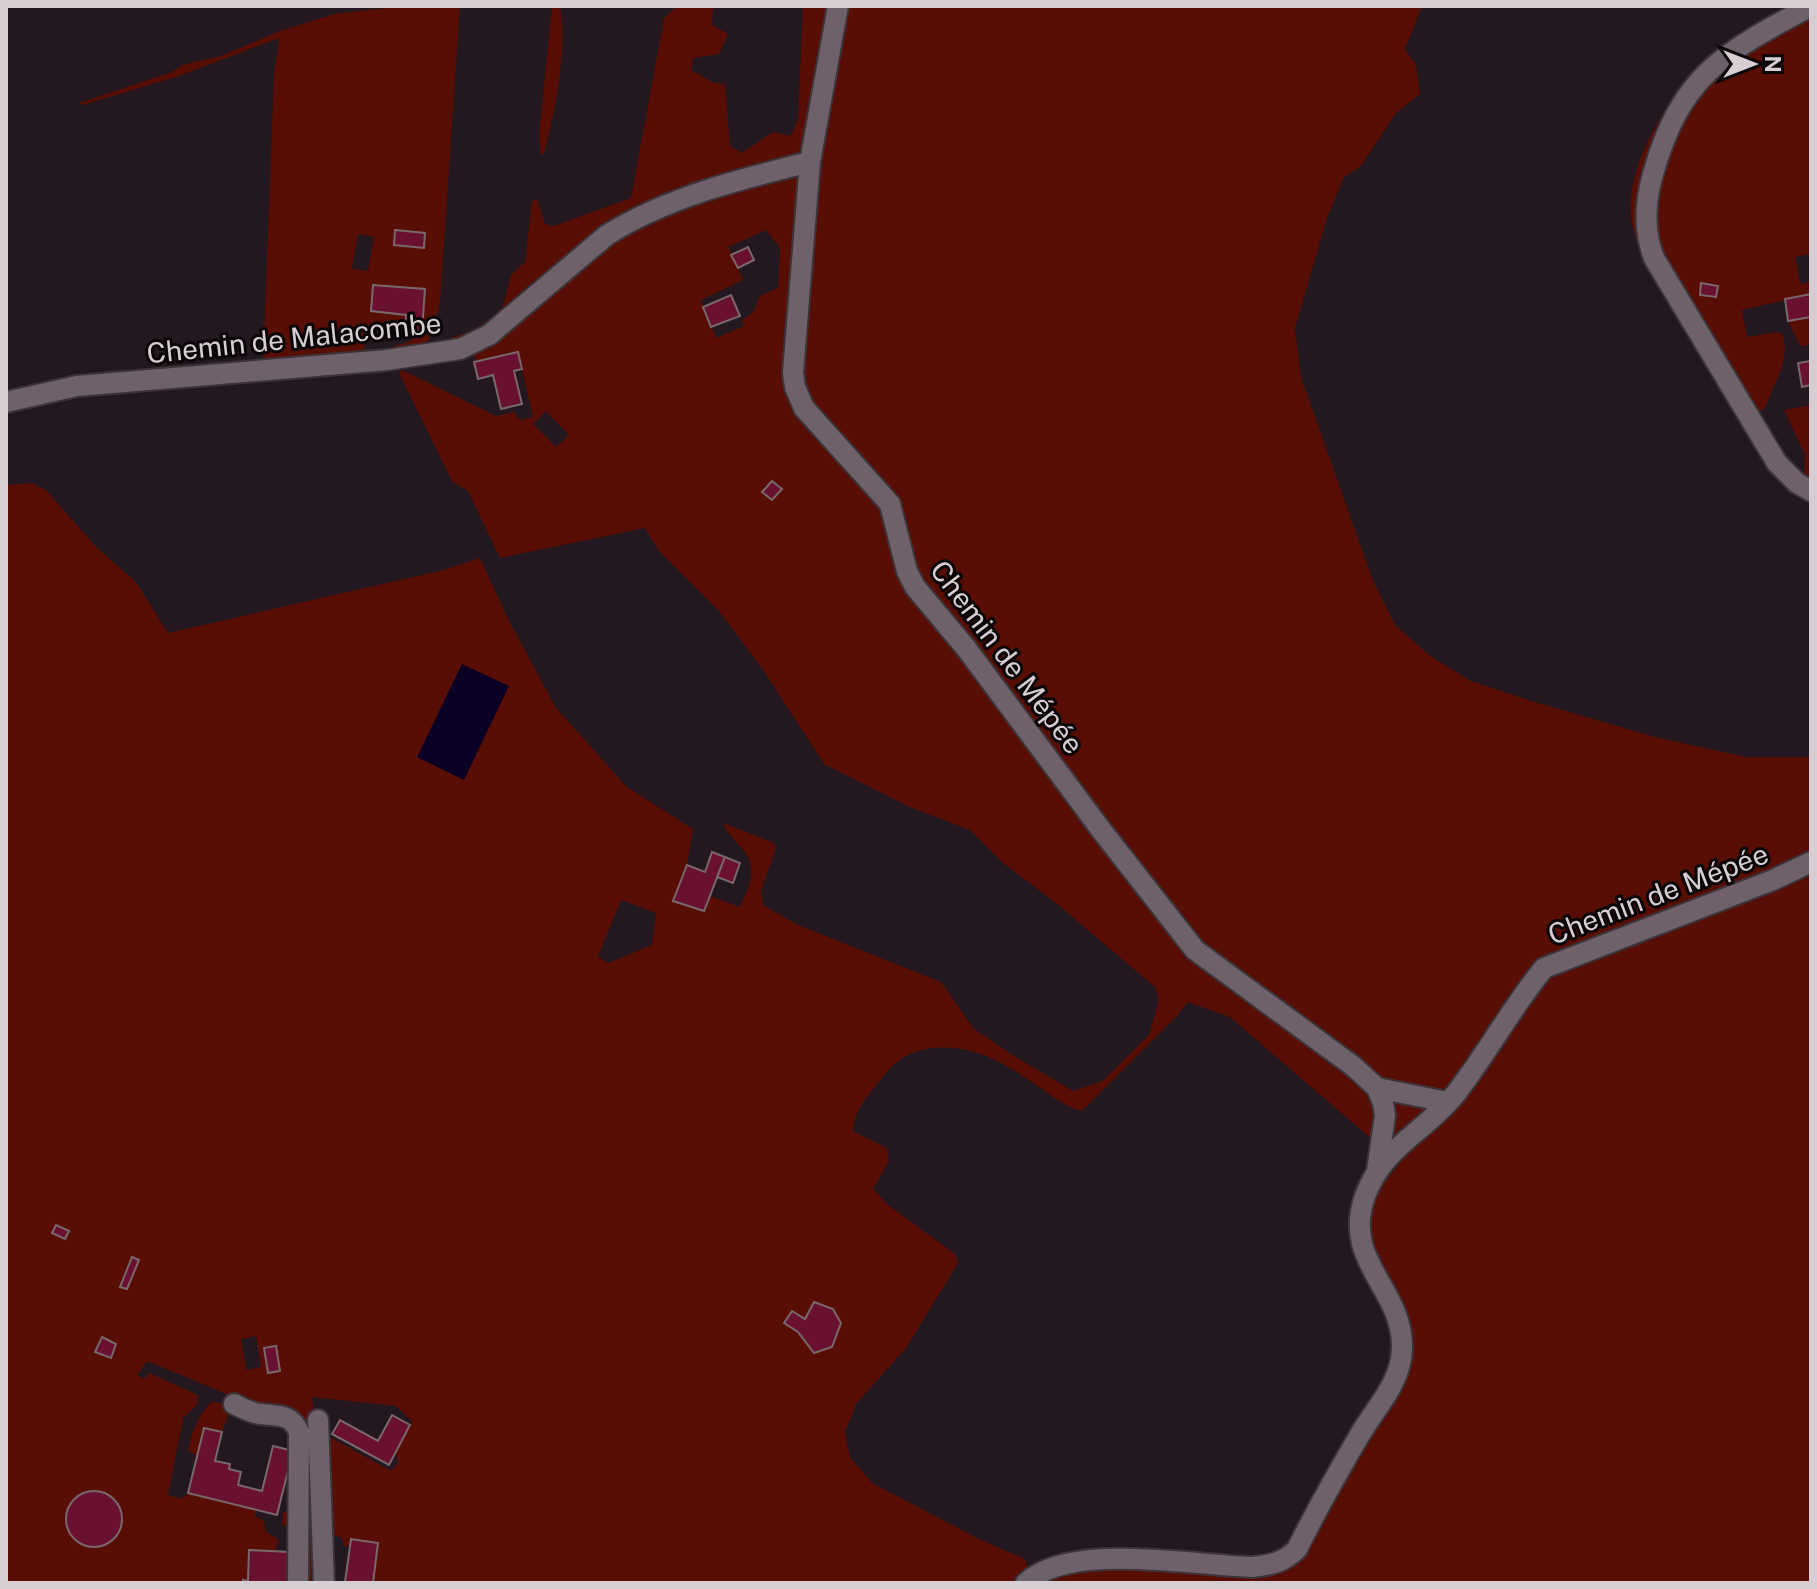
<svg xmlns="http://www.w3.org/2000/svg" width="1817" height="1589" viewBox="0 0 1817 1589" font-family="'Public Sans',sans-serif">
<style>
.green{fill:#580e05;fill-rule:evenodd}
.water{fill:#0b0124}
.building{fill:#6a1131;stroke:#79686b;stroke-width:2}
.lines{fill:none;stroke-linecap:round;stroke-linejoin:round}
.street-casing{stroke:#3c3439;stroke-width:24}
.street{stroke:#6e6169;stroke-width:20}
.labels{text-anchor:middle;stroke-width:6;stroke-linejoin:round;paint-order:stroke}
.street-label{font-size:28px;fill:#d6ced3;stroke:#0a0608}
</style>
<rect width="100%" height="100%" fill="#23181f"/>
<path class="green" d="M405,6H460L440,304L427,344L422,350H393V346L409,342L421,331L366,327L364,352L263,365L274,75L279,38L179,76L83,105L79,103L172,72L182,65L221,56L280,31L334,14ZM358,234L374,237L368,271L352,269Z
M552,6H560C568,50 555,110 544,154L541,155L539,136Z
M677,6H721L713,9L712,25L728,34L719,54L693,58L691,70L714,83L725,84L730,146L742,153L773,132L791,136L798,119L803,6H1422L1405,49L1416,65L1420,94L1396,113L1361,166L1344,177L1327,218L1295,328L1301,377L1373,581L1395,625L1430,656L1471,681L1528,700L1655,737L1746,757H1811V1583H373L378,1543L351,1539L350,1547L344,1546L342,1538L331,1534L328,1436L391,1471L398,1462L396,1452L412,1421L396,1406L312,1397L317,1433L321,1583H304L303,1532L282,1525L283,1512H304L306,1431L265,1406L239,1399L147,1361L137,1375L144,1379L149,1373L198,1395L197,1405L183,1418L168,1495L183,1499L188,1493L256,1510L255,1516L264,1521L266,1532L278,1539L276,1551L250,1550L248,1581H243V1583H6V485L32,483L46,490L97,548L136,582L168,633L444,570L480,558L508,619L556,708L627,787L693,829L687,865L674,901L703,911L710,896L740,907C751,883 759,866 739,845C733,838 726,832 723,823L774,843L776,848L761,891L763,905L798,925L941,982L974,1029L1011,1054L1073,1091L1103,1081L1149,1035L1159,1000L1155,987L1056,903L1003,863L970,830L912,808L824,764L764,671L719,611L659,551L645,528L500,558L468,491L452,481L399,373L402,370L496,416L514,412L520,420L533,417L518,352L478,361L474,357L475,351L486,332L451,341L453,337L473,330L490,319L503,307L511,275L525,262L532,201L537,199L545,224L554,226L631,198L664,18ZM766,230L780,248L778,288L760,296L753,313L742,320L744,326L716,338L701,300L743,280L728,247ZM546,411L569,435L556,447L533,424ZM621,900L656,913L652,945L608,963L598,956ZM1188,1002L1230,1017L1374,1141L1403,1153V1159L1374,1196L1366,1223L1406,1365L1290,1567C1247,1586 1223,1569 1180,1567C1130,1566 1079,1568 1030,1575L1025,1559L979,1539L872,1483L850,1457L845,1432L856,1404L906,1348L958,1263L955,1254L888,1205L873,1189L889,1161L887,1148L853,1131C854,1109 869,1095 882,1078C895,1060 910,1051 932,1048C975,1044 1006,1064 1039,1087C1054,1097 1065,1107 1082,1111L1174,1019ZM256,1336L261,1367L246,1370L241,1339Z
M1811,14V260L1810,254L1795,257L1800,284L1811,282V294L1742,310L1747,337L1777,332L1782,334C1792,358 1773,384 1765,408L1758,412C1737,375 1716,335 1689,302C1674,283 1652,267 1640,246C1615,202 1645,138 1671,102L1686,110L1713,73Z
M1811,317V345L1800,346L1788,321Z
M1811,405V484L1804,481L1805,455L1784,410Z
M213,1401L225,1405L229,1412L222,1432L204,1428L197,1456L188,1450C192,1431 199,1413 213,1401Z"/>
<path class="water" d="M462,664L509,686L464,780L417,757Z"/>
<path class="building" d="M395,230L425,233L424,248L394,245Z
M748,247L754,260L738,268L731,255Z
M1701,283L1718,286L1716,297L1700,295Z
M373,285L425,289L422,331L405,329L406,315L371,311Z
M1811,294V317L1788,321L1785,299Z
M731,295L740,316L711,327L703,307Z
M518,352L522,369L514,371L522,404L501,409L493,375L478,379L474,362Z
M1811,361V385L1802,387L1798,363Z
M772,481L782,489L772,500L762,492Z
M712,852L725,857L704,911L673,901L687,865L705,872Z
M725,857L740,863L733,883L717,877Z
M56,1225L69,1231L65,1239L52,1233Z
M132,1257L139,1260L127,1289L120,1287Z
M814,1302L833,1309L841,1323L832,1347L814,1353L798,1332L784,1323L792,1311L805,1319Z
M102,1337L116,1344L111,1358L95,1352Z
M276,1346L280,1371L268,1373L264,1348Z
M392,1415L410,1425L389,1465L332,1434L340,1420L378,1441Z
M204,1428L222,1432L215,1461L230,1464L229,1469L241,1472L238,1485L262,1491L273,1446L293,1451L277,1515L188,1493Z
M66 1519a28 28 0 1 1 56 0a28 28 0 1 1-56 0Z
M351,1539L378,1543L373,1583L345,1582Z
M249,1550L290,1552L288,1583H243V1580L248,1581Z"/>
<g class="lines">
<defs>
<path id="street" d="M838,6L810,162L793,373L795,387L804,408L890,504L907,571L915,587L966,648L1102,831L1195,950L1353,1066L1377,1088L1383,1103L1385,1115L1377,1171
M1811,6C1725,52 1681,74 1653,174C1645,202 1643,230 1654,258L1777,463L1797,483L1811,491
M6,402L77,386L387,360L460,349L489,335L607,235C668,197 740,179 810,162
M1377,1088L1447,1102
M234,1404C242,1408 251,1413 260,1414C277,1416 292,1413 299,1433L298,1583
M318,1420L324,1583
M1026,1583C1070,1541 1197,1566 1253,1567C1272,1565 1284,1562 1297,1549C1317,1509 1339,1470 1362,1431C1379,1404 1403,1379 1402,1345C1401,1287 1342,1261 1365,1196C1384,1145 1426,1132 1457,1092C1488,1052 1512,1007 1544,968L1773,880L1811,862"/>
</defs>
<use href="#street" class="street-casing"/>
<use href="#street" class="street"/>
</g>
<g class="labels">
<g class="street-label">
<text transform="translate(294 338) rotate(-6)" y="10">Chemin de Malacombe</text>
<text transform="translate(1007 657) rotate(53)" y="10">Chemin de Mépée</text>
<text transform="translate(1658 894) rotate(-21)" y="10">Chemin de Mépée</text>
</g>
</g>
<rect width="1817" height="1589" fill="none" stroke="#d6ced3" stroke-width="16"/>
<g transform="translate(1753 64) rotate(90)" stroke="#0a0608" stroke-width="6" paint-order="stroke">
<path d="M0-6L14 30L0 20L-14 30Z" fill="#d6ced3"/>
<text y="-12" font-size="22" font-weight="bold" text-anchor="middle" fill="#d6ced3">N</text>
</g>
</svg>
